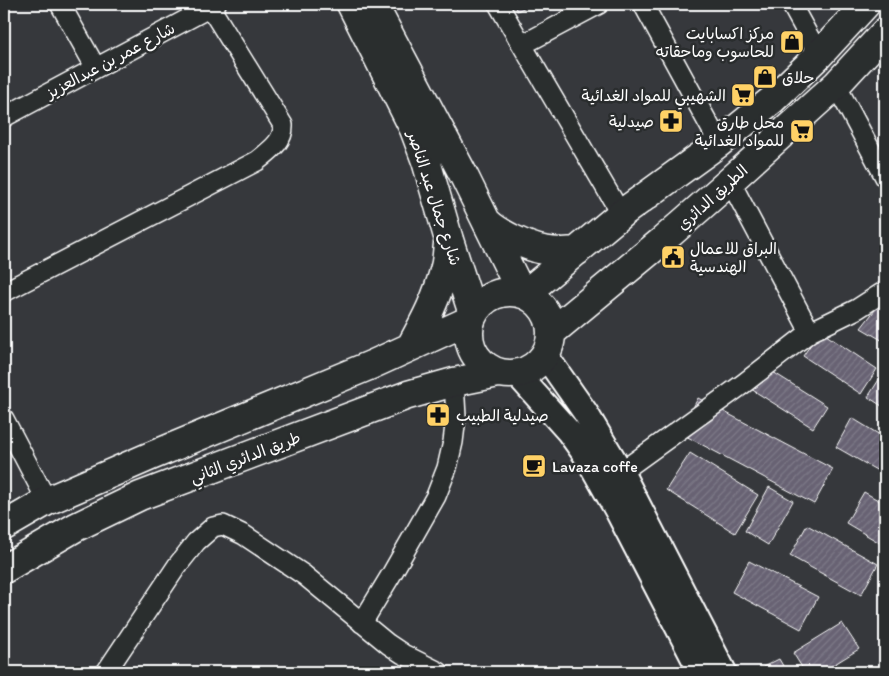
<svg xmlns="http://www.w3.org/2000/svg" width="889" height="676" viewBox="0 0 889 676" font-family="Itim,'Playpen Sans Arabic',sans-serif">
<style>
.building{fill:url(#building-hatch);stroke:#fff}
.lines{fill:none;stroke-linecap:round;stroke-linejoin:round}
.minor-casing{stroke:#fff;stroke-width:22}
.tertiary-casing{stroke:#fff;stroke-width:28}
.primary-casing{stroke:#fff;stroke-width:31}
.minor{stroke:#2a2d2e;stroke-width:19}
.tertiary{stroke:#2a2d2e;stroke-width:24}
.primary{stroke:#2a2d2e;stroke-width:28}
.labels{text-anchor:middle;stroke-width:5;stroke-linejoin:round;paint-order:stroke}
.poi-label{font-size:16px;fill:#fff;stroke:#2a2d2e;text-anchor:end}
.street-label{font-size:16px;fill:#fff;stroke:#2a2d2e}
</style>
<defs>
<pattern id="building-hatch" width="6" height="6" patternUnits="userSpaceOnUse" patternTransform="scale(1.25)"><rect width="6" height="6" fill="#676273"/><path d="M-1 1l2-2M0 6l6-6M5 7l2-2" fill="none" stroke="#7e7a88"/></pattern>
</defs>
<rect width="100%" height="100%" fill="#36383c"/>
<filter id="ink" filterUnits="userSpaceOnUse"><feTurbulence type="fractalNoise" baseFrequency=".02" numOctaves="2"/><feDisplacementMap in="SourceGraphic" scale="10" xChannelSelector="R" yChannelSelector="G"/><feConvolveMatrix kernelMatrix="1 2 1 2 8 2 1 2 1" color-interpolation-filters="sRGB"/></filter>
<g filter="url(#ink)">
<path class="building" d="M513,4H532L517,11Z
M885,297V342L861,328Z
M820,331L877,369L861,394L803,356Z
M757,362L827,406L813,428L743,384Z
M885,370V408L868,397Z
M698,398L833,469L814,504L680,433Z
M852,418L885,438V475L836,447Z
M690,453L758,495L735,533L666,490Z
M769,487L793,501L768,545L745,531Z
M864,492L885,504V546L846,523Z
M807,525L878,564L861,595L790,556Z
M749,561L818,597L801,629L732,592Z
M842,623L859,649L822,672H805L793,653Z
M779,659L786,671L783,672H766L763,667Z"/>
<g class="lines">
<defs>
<path id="minor" d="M60,4L96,68
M498,4L621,214
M643,4L719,143
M791,4L819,55
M522,45L599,4
M836,85L885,177
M4,117L216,4
M730,181L810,332
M4,292L257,161C269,151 284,142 283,125L210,7
M4,419L47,501
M621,472L743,384L810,332L857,309L885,291
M362,623L391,575L436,496L447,468L453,442L456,417L454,382
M106,672L177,566L196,542L213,527L223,525L244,535L304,575L388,644L403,654L439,672"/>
<path id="tertiary" d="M545,355L585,412L621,472L724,672
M517,374L569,432L587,457L618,512L701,672"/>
<path id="primary" d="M351,4L414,129L426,161L449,240L473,314
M373,4L462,172L521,292
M487,222C494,229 503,234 513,239C536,250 551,254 577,251
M469 333a41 41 0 1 1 82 0a41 41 0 1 1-82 0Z
M525,294L621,214L719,143L772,100L819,55L866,4
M552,332L662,241L730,181L836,85L885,32
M411,346C425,321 438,296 445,267C447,260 447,252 448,244
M4,526L47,501L151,456L371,365L470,320
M4,569L76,527L140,496L408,395L454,382L498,373"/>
</defs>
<use href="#minor" class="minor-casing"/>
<use href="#tertiary" class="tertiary-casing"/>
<use href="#primary" class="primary-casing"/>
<use href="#minor" class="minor"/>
<use href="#tertiary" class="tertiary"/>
<use href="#primary" class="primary"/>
</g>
</g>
<defs>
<symbol id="shop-square" viewBox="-11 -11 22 22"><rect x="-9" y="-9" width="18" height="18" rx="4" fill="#ffd166" stroke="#2a2d2e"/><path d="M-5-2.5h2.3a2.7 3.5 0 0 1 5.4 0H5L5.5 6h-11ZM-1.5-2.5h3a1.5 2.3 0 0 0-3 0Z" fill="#111"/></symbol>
<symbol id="supermarket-square" viewBox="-11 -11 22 22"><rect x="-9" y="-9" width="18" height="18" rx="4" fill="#ffd166" stroke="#2a2d2e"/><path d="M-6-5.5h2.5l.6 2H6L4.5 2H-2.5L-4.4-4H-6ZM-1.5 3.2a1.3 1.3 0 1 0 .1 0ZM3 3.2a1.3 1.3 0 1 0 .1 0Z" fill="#111"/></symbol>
<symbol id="pharmacy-square" viewBox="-11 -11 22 22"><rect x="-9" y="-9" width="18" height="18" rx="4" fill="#ffd166" stroke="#2a2d2e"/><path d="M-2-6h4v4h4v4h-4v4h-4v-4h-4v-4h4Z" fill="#111"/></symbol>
<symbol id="civic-square" viewBox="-11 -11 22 22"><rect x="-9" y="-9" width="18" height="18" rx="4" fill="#ffd166" stroke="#2a2d2e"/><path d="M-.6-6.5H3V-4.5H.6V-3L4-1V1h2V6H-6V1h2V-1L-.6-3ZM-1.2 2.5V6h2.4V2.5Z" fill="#111"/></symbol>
<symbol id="cafe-square" viewBox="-11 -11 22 22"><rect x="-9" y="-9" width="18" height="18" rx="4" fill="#ffd166" stroke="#2a2d2e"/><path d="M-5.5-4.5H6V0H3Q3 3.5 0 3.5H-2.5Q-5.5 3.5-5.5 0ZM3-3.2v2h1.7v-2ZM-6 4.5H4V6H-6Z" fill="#111"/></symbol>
</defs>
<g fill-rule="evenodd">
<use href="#shop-square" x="778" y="28" width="28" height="28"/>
<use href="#shop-square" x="751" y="63" width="28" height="28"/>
<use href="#supermarket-square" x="729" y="81" width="28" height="28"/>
<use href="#pharmacy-square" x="657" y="107" width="28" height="28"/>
<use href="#supermarket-square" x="788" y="117" width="28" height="28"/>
<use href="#civic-square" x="659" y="243" width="28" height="28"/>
<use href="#pharmacy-square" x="424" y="401" width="28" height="28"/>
<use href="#cafe-square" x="520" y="452" width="28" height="28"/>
</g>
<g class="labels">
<g class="poi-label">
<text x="774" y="39">مركز اكسابايت<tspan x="774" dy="18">للحاسوب وماحقاته</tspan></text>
<text x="782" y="83" text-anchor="start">حلاق</text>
<text x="726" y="101">الشهيبي للمواد الغدائية</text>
<text x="654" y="127">صيدلية</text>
<text x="784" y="128">محل طارق<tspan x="784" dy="18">للمواد الغدائية</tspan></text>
<text x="690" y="254" text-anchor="start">البراق للاعمال<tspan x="690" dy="18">الهندسية</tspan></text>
<text x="456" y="421" text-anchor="start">صيدلية الطبيب</text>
<text x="552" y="472" text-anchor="start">Lavaza coffe</text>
</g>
<g class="street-label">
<text transform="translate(110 60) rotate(-28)" y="6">شارع عمر بن عبدالعزيز</text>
<text transform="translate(712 197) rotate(-42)" y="6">الطريق الدائري</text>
<text transform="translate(435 198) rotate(72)" y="6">شارع جمال عبد الناصر</text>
<text transform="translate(245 457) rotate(-21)" y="6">طريق الدائري الثاني</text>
</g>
</g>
<rect width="889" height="676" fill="none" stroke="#2a2d2e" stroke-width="20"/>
<rect x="10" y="10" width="869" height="656" fill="none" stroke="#fff" stroke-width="2" filter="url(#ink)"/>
</svg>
